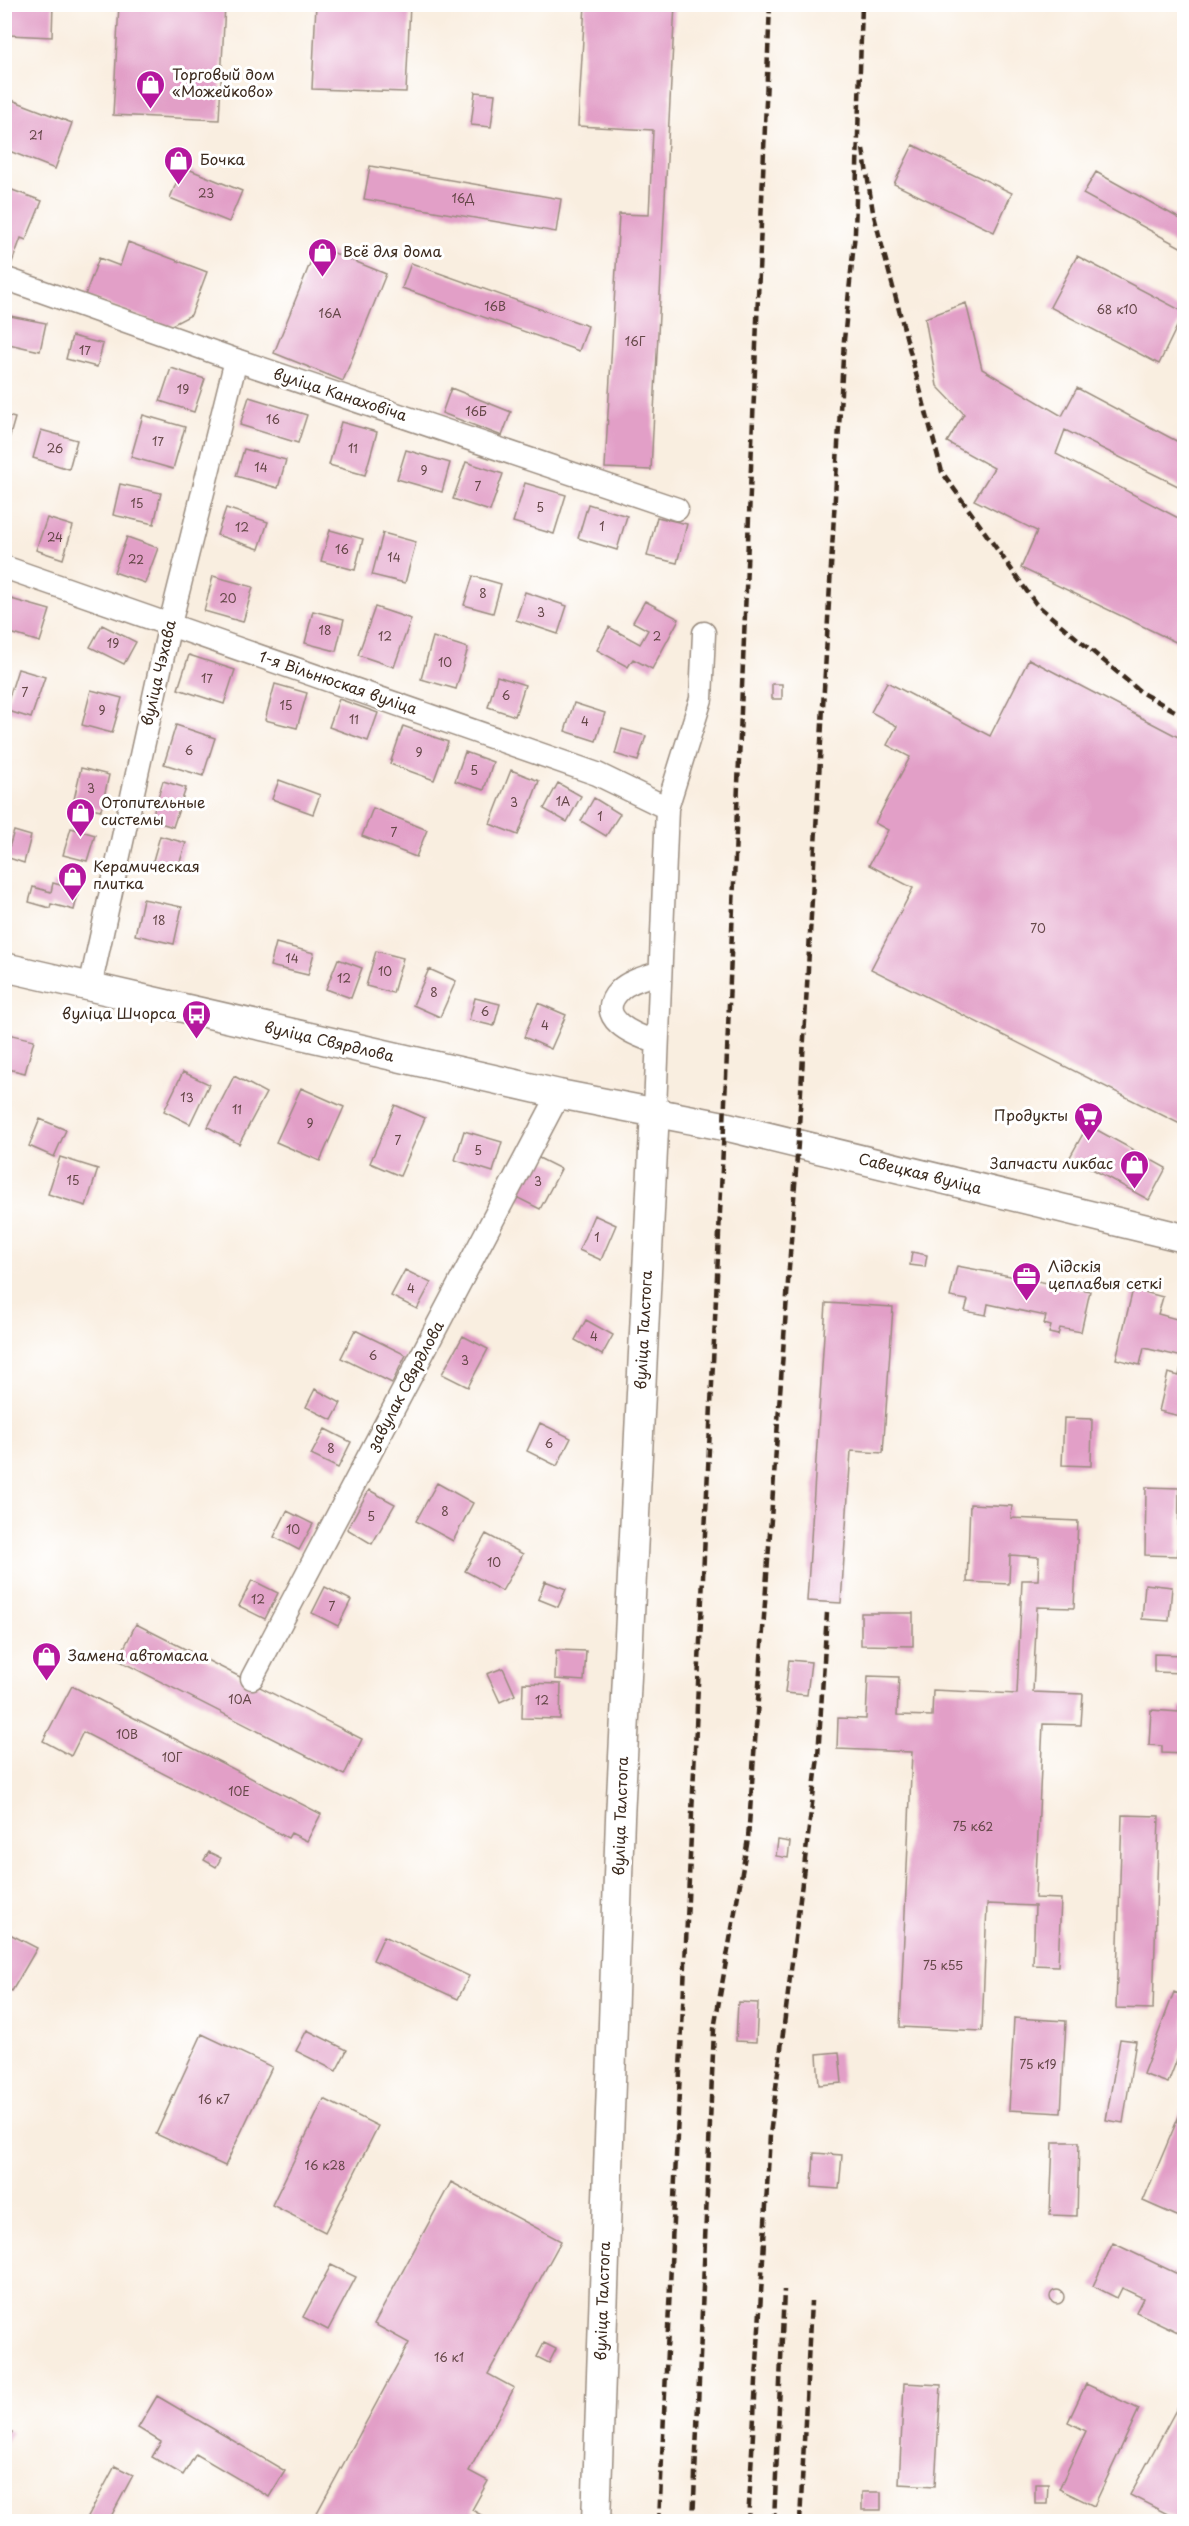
<svg xmlns="http://www.w3.org/2000/svg" width="1189" height="2526" viewBox="0 0 1189 2526" font-family="'Playpen Sans',sans-serif">
<style>
.building{fill:#e29fc7}
.lines{fill:none;stroke-linecap:round;stroke-linejoin:round}
.minor-casing{stroke:#9a8c7f;stroke-width:25}
.major-casing{stroke:#9a8c7f;stroke-width:31}
.minor{stroke:#fff;stroke-width:22}
.major{stroke:#fff;stroke-width:28}
.rail{stroke:#3b2a1e;stroke-width:4.5;stroke-dasharray:9 4.5;stroke-linecap:butt}
.labels{text-anchor:middle;stroke-width:6;stroke-linejoin:round;paint-order:stroke}
.number-label{font-size:12px;fill:#654748}
.poi-label{font-size:15px;fill:#3b2a1e;stroke:#fff;text-anchor:start}
.street-label{font-size:15px;fill:#3b2a1e;stroke:#fff}
</style>
<rect width="100%" height="100%" fill="#fff"/>
<filter id="ink" filterUnits="userSpaceOnUse"><feTurbulence type="fractalNoise" baseFrequency=".0167" numOctaves="2"/><feDisplacementMap in="SourceGraphic" scale="12" xChannelSelector="R" yChannelSelector="G"/><feConvolveMatrix kernelMatrix="1 2 1 2 8 2 1 2 1" color-interpolation-filters="sRGB"/></filter>
<filter id="wash" filterUnits="userSpaceOnUse"><feTurbulence type="fractalNoise" baseFrequency=".008" numOctaves="4" result="noise"/><feDisplacementMap in="SourceGraphic" scale="24" xChannelSelector="R" yChannelSelector="G"/><feGaussianBlur stdDeviation="1.35" result="paint"/><feColorMatrix in="noise" values="0 0 0 0 0 0 0 0 0 0 0 0 0 0 0 0 0 1.4 0 .05"/><feComposite in="paint" operator="in"/></filter>
<g filter="url(#wash)">
<rect width="100%" height="100%" fill="#f9eee0"/>
<g id="blocks">
<path class="building" d="M10,4H53L52,37L9,35Z
M119,4H225L219,120L113,115Z
M316,4H410L406,92L312,89Z
M585,4H675L651,470L605,468L619,214L649,215L653,130L578,126Z
M475,92L495,94L491,127L471,125Z
M4,97L72,123L55,169L4,149Z
M913,145L1012,193L994,232L894,184Z
M370,166L561,199L556,232L364,199Z
M183,167L242,191L229,222L170,198Z
M1096,172L1184,221V249L1083,194Z
M4,187L42,201L26,240L21,238L11,265L4,263Z
M128,242L207,272L191,315L168,327L85,295L99,258L120,266Z
M317,246L386,274L343,381L274,353Z
M1077,256L1184,312L1159,364L1050,307Z
M411,263L588,326L579,351L402,288Z
M966,303L982,369L1062,416L1077,388L1184,445V489L1065,430L1056,454L1184,521V646L1021,568L1037,531L974,500L994,468L947,442L964,414L937,386L925,318Z
M10,316L46,323L40,351L4,343Z
M72,336L103,344L97,367L66,359Z
M171,368L205,379L194,412L160,401Z
M451,388L511,412L502,436L442,413Z
M249,397L307,415L298,443L240,425Z
M4,415L15,418L5,453H4Z
M143,415L185,427L173,469L131,457Z
M341,422L377,432L365,475L329,465Z
M41,430L77,440L69,469L33,458Z
M244,449L286,460L278,488L236,476Z
M406,450L450,463L442,492L397,479Z
M466,462L503,474L490,511L453,499Z
M525,483L566,495L554,534L513,522Z
M120,484L161,493L154,524L113,515Z
M588,504L627,516L617,550L578,538Z
M226,508L268,522L259,549L217,535Z
M657,517L687,524L677,563L647,556Z
M47,518L73,526L63,559L36,550Z
M330,530L363,539L355,570L321,561Z
M383,533L416,542L405,583L372,575Z
M127,537L158,548L145,583L114,572Z
M213,576L253,587L243,622L204,611Z
M473,576L501,584L493,613L464,605Z
M525,592L567,606L558,634L516,620Z
M4,597L50,610L40,642L4,631Z
M645,601L679,619L652,669L633,659L628,667L597,650L609,627L640,644L648,630L633,622Z
M375,607L411,619L394,667L358,655Z
M313,611L344,619L336,651L305,643Z
M102,625L136,642L124,664L90,647Z
M433,637L468,648L456,689L421,679Z
M189,655L235,670L224,704L178,689Z
M1029,659L1184,740V1126L871,969L913,888L869,865L888,830L875,823L910,757L887,745L897,726L871,712L887,682L990,736Z
M18,669L45,677L31,718L5,710Z
M497,676L525,685L515,716L488,707Z
M275,684L307,693L297,728L265,720Z
M772,684H782V699H772Z
M91,690L122,698L112,733L82,725Z
M339,699L378,713L368,741L329,727Z
M574,703L605,713L596,741L565,731Z
M176,725L215,738L203,776L164,764Z
M403,726L448,742L434,780L390,764Z
M622,729L646,736L638,761L615,754Z
M465,752L493,762L484,790L455,781Z
M81,768L109,775L101,810L73,804Z
M511,770L539,781L518,835L490,824Z
M279,780L320,795L313,814L272,799Z
M163,781L186,788L173,827L151,820Z
M558,783L581,796L567,822L544,809Z
M594,798L620,814L606,836L581,821Z
M373,808L427,830L416,857L362,836Z
M71,828L95,835L87,861L63,855Z
M14,831L31,836L24,863L6,857Z
M160,836L186,843L177,871L152,864Z
M53,883L79,890L74,910L51,904L50,908L29,902L33,887L51,892Z
M143,899L182,907L174,944L135,935Z
M276,943L314,953L308,975L270,966Z
M376,951L403,958L393,993L366,986Z
M338,959L362,968L351,998L326,989Z
M429,969L456,981L440,1017L413,1005Z
M475,998L500,1004L494,1026L469,1020Z
M538,1003L566,1015L551,1049L524,1037Z
M4,1033L34,1040L25,1073L4,1068Z
M183,1072L209,1084L190,1124L164,1111Z
M234,1076L266,1093L239,1144L208,1127Z
M301,1088L344,1107L320,1161L276,1142Z
M395,1105L425,1118L400,1176L370,1163Z
M40,1119L66,1130L54,1157L29,1146Z
M1088,1125L1166,1168L1149,1200L1070,1157Z
M464,1131L502,1142L493,1172L455,1160Z
M535,1156L561,1169L540,1209L514,1196Z
M60,1157L98,1169L86,1206L48,1194Z
M594,1215L616,1225L601,1260L579,1250Z
M912,1252L927,1255L925,1267L910,1265Z
M957,1266L1090,1291L1081,1332L1060,1328L1058,1335L1049,1333L1051,1326L1044,1324L1046,1316L988,1304L986,1315L965,1311L968,1300L950,1297Z
M405,1270L431,1283L417,1309L391,1296Z
M1133,1289L1163,1297L1158,1314L1184,1321V1417L1159,1411L1168,1373L1179,1376L1183,1357L1144,1348L1140,1365L1116,1359Z
M826,1303L893,1307L883,1453L851,1451L841,1603L807,1601Z
M586,1320L613,1335L602,1355L575,1340Z
M355,1330L406,1355L392,1383L341,1358Z
M463,1336L488,1349L468,1387L442,1374Z
M315,1389L341,1403L332,1420L306,1407Z
M1064,1418L1092,1419L1091,1466L1062,1465Z
M540,1423L571,1438L557,1466L527,1451Z
M325,1429L351,1442L338,1468L311,1455Z
M437,1483L473,1503L453,1541L416,1521Z
M1146,1487L1179,1488L1178,1556L1145,1555Z
M369,1490L395,1504L372,1544L347,1529Z
M970,1504L1012,1506L1011,1518L1078,1521L1074,1608L1037,1607L1033,1692L1083,1694L1081,1725L1043,1724L1035,1898L1061,1899L1058,1966L1033,1965L1035,1906L987,1904L982,2031L900,2027L912,1752L837,1749L838,1718L866,1719L868,1676L899,1677L897,1715L932,1716L933,1690L1017,1694L1022,1580H1038L1039,1557L1010,1555L1009,1584L967,1582Z
M287,1511L313,1524L299,1550L274,1537Z
M486,1534L523,1554L502,1591L465,1571Z
M252,1580L278,1593L265,1619L239,1606Z
M545,1581L566,1589L558,1607L538,1599Z
M1145,1584L1172,1587L1169,1621L1142,1619Z
M325,1587L351,1600L338,1626L312,1613Z
M861,1613H913V1646L861,1645Z
M136,1624L362,1739L344,1775L118,1660Z
M556,1650L586,1651L584,1681L555,1679Z
M1154,1654L1184,1655V1673L1154,1672Z
M789,1660L811,1662L807,1695L785,1693Z
M503,1668L515,1695L500,1702L487,1674Z
M523,1683L561,1684L560,1719L522,1718Z
M72,1686L321,1814L307,1841L291,1833L288,1838L83,1732L71,1756L43,1741Z
M1179,1707H1184V1754L1162,1753V1746L1149,1745L1151,1710L1179,1712Z
M1122,1815L1159,1816L1153,2009L1116,2008Z
M778,1840L790,1842L788,1858L776,1856Z
M209,1852L221,1858L216,1867L204,1860Z
M4,1931L37,1948L12,1991L4,1987Z
M384,1936L469,1976L458,1999L373,1960Z
M1174,1992L1184,1996V2041L1168,2083L1143,2074Z
M738,2002L758,2003L756,2042L736,2041Z
M1014,2018L1066,2021L1061,2113L1009,2110Z
M307,2030L347,2050L336,2071L296,2051Z
M202,2034L272,2067L225,2166L156,2134Z
M1120,2039L1136,2041L1123,2123L1106,2120Z
M839,2052L842,2083L819,2085L817,2054Z
M324,2099L378,2126L325,2232L272,2205Z
M1184,2104V2219L1143,2201Z
M1053,2142H1079L1077,2216L1050,2215Z
M814,2153L842,2155L839,2189L812,2187Z
M451,2182L561,2241L488,2374L514,2388L469,2471L488,2481L472,2510L485,2517L483,2522H312L409,2343L374,2324Z
M1113,2243L1184,2277V2335L1136,2312L1143,2298L1122,2288L1117,2298L1093,2286Z
M331,2265L356,2277L328,2330L303,2317Z
M1050 2297a7 7 0 1 1 14 0a7 7 0 1 1-14 0Z
M544,2343L556,2349L549,2363L537,2357Z
M904,2383L941,2385L935,2486L899,2484Z
M1086,2384L1139,2409L1094,2506L1059,2489L1086,2431L1068,2422Z
M1184,2395V2522H1183L1130,2495Z
M157,2396L285,2471L269,2497L196,2454L183,2475L152,2457L161,2442L138,2428Z
M4,2428L12,2432L4,2446Z
M115,2466L133,2475L108,2522H85Z
M1035,2484H1048L1047,2504H1035Z
M862,2492H881V2510H862Z"/>
</g>
</g>
<g filter="url(#ink)">
<use href="#blocks" fill-opacity="0" stroke="#9a8c7f" stroke-width="1.5"/>
<g class="lines">
<defs>
<path id="minor" d="M4,278L236,360L677,509
M4,567L597,774L667,808
M90,987L170,624L236,360
M656,1042C634,1035 592,1018 620,990C629,981 646,977 658,973
M655,1110L667,808L701,699L704,633
M252,1678L559,1094"/>
<path id="major" d="M4,967L559,1094L724,1126L1184,1238
M596,2522L620,1818L655,1110"/>
</defs>
<use href="#minor" class="minor-casing"/>
<use href="#major" class="major-casing"/>
<use href="#minor" class="minor"/>
<use href="#major" class="major"/>
<path class="rail" d="M863,149L873,212L942,472L1036,604L1142,693L1184,716
M659,2522L724,1126L770,4
M693,2522L714,2029L748,1839L798,1143L844,340L855,233L862,4
M748,2522L770,2135L818,1757L827,1613
M774,2522L784,2290
M800,2522L811,2301"/>
</g>
</g>
<defs>
<symbol id="shop-pin" viewBox="-11 -11 22 30"><path d="M0 17L-7.5 6A9.5 9.5 0 1 1 7.5 6Z" fill="#b5179e" stroke="#fff"/><path d="M-5-2.5h2.3a2.7 3.5 0 0 1 5.4 0H5L5.5 6h-11ZM-1.5-2.5h3a1.5 2.3 0 0 0-3 0Z" fill="#fff"/></symbol>
<symbol id="bus-pin" viewBox="-11 -11 22 30"><path d="M0 17L-7.5 6A9.5 9.5 0 1 1 7.5 6Z" fill="#b5179e" stroke="#fff"/><path d="M-5-6H5V4H4V6H2V4H-2V6H-4V4H-5ZM-3.5-4V0h7V-4ZM-3.5 1.2v1.5H-2V1.2ZM2 1.2v1.5H3.5V1.2Z" fill="#fff"/></symbol>
<symbol id="supermarket-pin" viewBox="-11 -11 22 30"><path d="M0 17L-7.5 6A9.5 9.5 0 1 1 7.5 6Z" fill="#b5179e" stroke="#fff"/><path d="M-6-5.5h2.5l.6 2H6L4.5 2H-2.5L-4.4-4H-6ZM-1.5 3.2a1.3 1.3 0 1 0 .1 0ZM3 3.2a1.3 1.3 0 1 0 .1 0Z" fill="#fff"/></symbol>
<symbol id="office-pin" viewBox="-11 -11 22 30"><path d="M0 17L-7.5 6A9.5 9.5 0 1 1 7.5 6Z" fill="#b5179e" stroke="#fff"/><path d="M-6-3h4V-5.5h4V-3h4V5H-6ZM-1-4.5V-3h2v-1.5ZM-6 0V1H6V0Z" fill="#fff"/></symbol>
</defs>
<g fill-rule="evenodd">
<use href="#shop-pin" x="134" y="68" width="33" height="45"/>
<use href="#shop-pin" x="162" y="144" width="33" height="45"/>
<use href="#shop-pin" x="306" y="236" width="33" height="45"/>
<use href="#shop-pin" x="64" y="796" width="33" height="45"/>
<use href="#shop-pin" x="56" y="860" width="33" height="45"/>
<use href="#bus-pin" x="180" y="998" width="33" height="45"/>
<use href="#supermarket-pin" x="1072" y="1100" width="33" height="45"/>
<use href="#shop-pin" x="1118" y="1148" width="33" height="45"/>
<use href="#office-pin" x="1010" y="1260" width="33" height="45"/>
<use href="#shop-pin" x="30" y="1640" width="33" height="45"/>
</g>
<g class="labels">
<g class="number-label">
<text x="36" y="140">21</text>
<text x="206" y="198">23</text>
<text x="463" y="203">16Д</text>
<text x="495" y="311">16В</text>
<text x="1117" y="314">68 к10</text>
<text x="330" y="318">16А</text>
<text x="635" y="346">16Г</text>
<text x="85" y="355">17</text>
<text x="183" y="394">19</text>
<text x="476" y="416">16Б</text>
<text x="273" y="424">16</text>
<text x="158" y="446">17</text>
<text x="55" y="453">26</text>
<text x="353" y="453">11</text>
<text x="261" y="472">14</text>
<text x="424" y="475">9</text>
<text x="478" y="491">7</text>
<text x="137" y="508">15</text>
<text x="540" y="512">5</text>
<text x="602" y="531">1</text>
<text x="242" y="532">12</text>
<text x="55" y="542">24</text>
<text x="342" y="554">16</text>
<text x="394" y="562">14</text>
<text x="136" y="564">22</text>
<text x="483" y="598">8</text>
<text x="228" y="603">20</text>
<text x="541" y="617">3</text>
<text x="325" y="635">18</text>
<text x="385" y="641">12</text>
<text x="657" y="641">2</text>
<text x="113" y="648">19</text>
<text x="445" y="667">10</text>
<text x="207" y="683">17</text>
<text x="25" y="697">7</text>
<text x="506" y="700">6</text>
<text x="286" y="710">15</text>
<text x="102" y="715">9</text>
<text x="354" y="724">11</text>
<text x="585" y="726">4</text>
<text x="189" y="755">6</text>
<text x="419" y="757">9</text>
<text x="474" y="775">5</text>
<text x="91" y="793">3</text>
<text x="563" y="806">1А</text>
<text x="514" y="807">3</text>
<text x="600" y="821">1</text>
<text x="394" y="837">7</text>
<text x="159" y="925">18</text>
<text x="1038" y="933">70</text>
<text x="292" y="963">14</text>
<text x="385" y="976">10</text>
<text x="344" y="983">12</text>
<text x="434" y="997">8</text>
<text x="485" y="1016">6</text>
<text x="545" y="1030">4</text>
<text x="187" y="1102">13</text>
<text x="237" y="1114">11</text>
<text x="310" y="1128">9</text>
<text x="398" y="1145">7</text>
<text x="478" y="1155">5</text>
<text x="73" y="1185">15</text>
<text x="538" y="1186">3</text>
<text x="597" y="1242">1</text>
<text x="411" y="1293">4</text>
<text x="594" y="1341">4</text>
<text x="373" y="1360">6</text>
<text x="465" y="1365">3</text>
<text x="549" y="1448">6</text>
<text x="331" y="1453">8</text>
<text x="445" y="1516">8</text>
<text x="371" y="1521">5</text>
<text x="293" y="1534">10</text>
<text x="494" y="1567">10</text>
<text x="258" y="1604">12</text>
<text x="332" y="1611">7</text>
<text x="240" y="1704">10А</text>
<text x="542" y="1705">12</text>
<text x="127" y="1739">10В</text>
<text x="172" y="1762">10Г</text>
<text x="239" y="1796">10Е</text>
<text x="973" y="1831">75 к62</text>
<text x="943" y="1970">75 к55</text>
<text x="1038" y="2069">75 к19</text>
<text x="214" y="2104">16 к7</text>
<text x="325" y="2170">16 к28</text>
<text x="449" y="2362">16 к1</text>
</g>
<g class="poi-label">
<text x="172" y="80">Торговый дом<tspan x="172" dy="17">«Можейково»</tspan></text>
<text x="200" y="165">Бочка</text>
<text x="343" y="257">Всё для дома</text>
<text x="101" y="808">Отопительные<tspan x="101" dy="17">системы</tspan></text>
<text x="93" y="872">Керамическая<tspan x="93" dy="17">плитка</tspan></text>
<text x="176" y="1019" text-anchor="end">вуліца Шчорса</text>
<text x="1068" y="1121" text-anchor="end">Продукты</text>
<text x="1113" y="1169" text-anchor="end">Запчасти ликбас</text>
<text x="1048" y="1272">Лідскія<tspan x="1048" dy="17">цеплавыя сеткі</tspan></text>
<text x="68" y="1661">Замена автомасла</text>
</g>
<g class="street-label">
<text transform="translate(340 395) rotate(18)" y="5">вуліца Канаховіча</text>
<text transform="translate(159 673) rotate(-77)" y="5">вуліца Чэхава</text>
<text transform="translate(338 683) rotate(19)" y="5">1-я Вільнюская вуліца</text>
<text transform="translate(329 1042) rotate(13)" y="5">вуліца Свярдлова</text>
<text transform="translate(920 1174) rotate(14)" y="5">Савецкая вуліца</text>
<text transform="translate(644 1330) rotate(-87)" y="5">вуліца Талстога</text>
<text transform="translate(406 1386) rotate(-62)" y="5">завулак Свярдлова</text>
<text transform="translate(621 1816) rotate(-88)" y="5">вуліца Талстога</text>
<text transform="translate(603 2301) rotate(-88)" y="5">вуліца Талстога</text>
</g>
</g>
<rect width="1189" height="2526" fill="none" stroke="#fff" stroke-width="24"/>
</svg>
